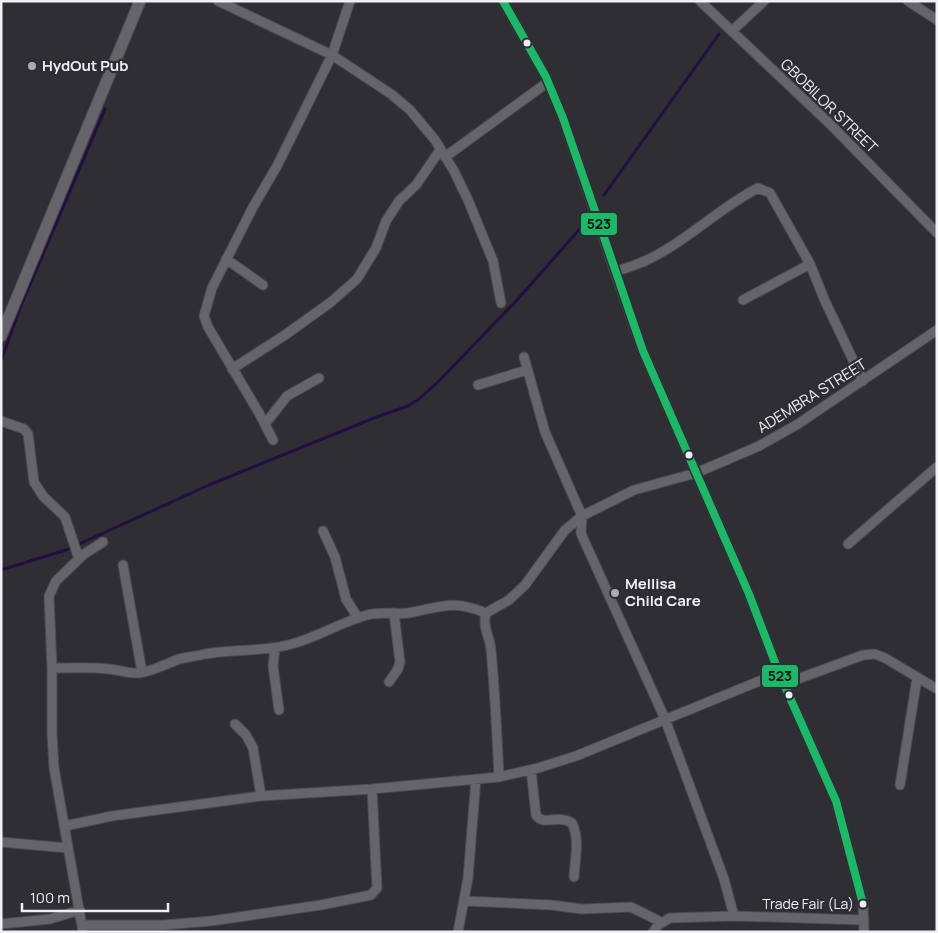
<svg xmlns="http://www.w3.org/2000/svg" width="938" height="933" viewBox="0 0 938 933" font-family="Manrope,sans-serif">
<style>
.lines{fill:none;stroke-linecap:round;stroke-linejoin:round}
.stream{stroke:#230e44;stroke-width:3}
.street-casing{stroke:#4b4a4f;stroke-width:11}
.secondary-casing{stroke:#4b4a4f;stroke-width:13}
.street{stroke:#656469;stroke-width:9}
.secondary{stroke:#656469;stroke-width:11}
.bus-1-casing{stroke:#2e2c35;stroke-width:11}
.bus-1{stroke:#1ab867;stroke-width:8}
.bus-dot{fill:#f0eff5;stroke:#2e2c35;stroke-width:2}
.poi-dot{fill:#acabb1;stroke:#2e2c35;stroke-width:2}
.labels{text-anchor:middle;stroke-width:4.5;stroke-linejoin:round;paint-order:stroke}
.bus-label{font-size:14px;fill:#f0eff5;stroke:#2e2c35;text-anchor:end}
.poi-label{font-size:15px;font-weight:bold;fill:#f0eff5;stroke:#2e2c35;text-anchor:start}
.street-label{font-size:15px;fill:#f0eff5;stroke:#2e2c35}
.line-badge{stroke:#2e2c35;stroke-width:2}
.pale-badge-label{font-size:14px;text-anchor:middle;font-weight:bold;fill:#111}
</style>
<rect width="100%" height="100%" fill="#2f2e33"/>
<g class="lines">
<path class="stream" d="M604,195L719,34
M1,361L20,308L105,109
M1,570L66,550L209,485L374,418L408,406L419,399L439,381L517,300L586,222"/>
<defs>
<path id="street" d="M218,1L332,55L391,94L410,110L435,140L454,171L468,200L493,261L501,303
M503,1L546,77L563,118L615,272L643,351L749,594L779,673L836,801L863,904L864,932
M700,1L830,124L937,233
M908,1L937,20
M732,31L764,1
M445,157L548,82
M226,259L263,285
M615,272C625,268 637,265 647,260C687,241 719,208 758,188L770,193L810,264L825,301L863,381
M743,300L810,264
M524,357L545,432L582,516L581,533L583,538L665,719L724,879L734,916
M232,369L285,335L331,302L357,279L376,248L386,221L399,201L416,185L440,150
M478,385L527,370
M1,421L24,429L28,434L34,482L43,496L65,517L79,559
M265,424L287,396L319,378
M273,440L259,413L208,327L204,316L212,288L253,207L277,166L332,55L350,1
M323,531L335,557L346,599L358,618
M848,544L937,467
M123,565L142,672
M275,648L273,666L279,710
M52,668C71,668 91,667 109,669C119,670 129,674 139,673C153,671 166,664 179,659C187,657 197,656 205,654C234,649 264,652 292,644C318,637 341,622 367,615C380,611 394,615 408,613C442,607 452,599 486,613
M389,682L398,669L400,662L394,613
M784,684L863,655L875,654L885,658L937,689
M235,724L246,735L253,748L261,796
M531,770L536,815C542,825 555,817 564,820C567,820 570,822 572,823C580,839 575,859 574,877
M499,777C497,734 495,692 491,650C490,637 482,627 486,613L509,600L525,585L565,530L582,516L634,490L696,473L759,446L798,424L937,330
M900,785L917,678
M65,826L112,816L261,796L372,789L499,777L538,768L576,756L779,673
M1,842L68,848
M464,901L551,905L582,909L631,907L661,922
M1,924L50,919L80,910
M82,925H164L211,921L321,905L371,895L377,888L372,789
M83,932L54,768L52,734V668L49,596L56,581L84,554L103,542
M458,932L468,878L476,779
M653,932L658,925L670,918L734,916L864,920"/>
<path id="secondary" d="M1,336L140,1"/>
</defs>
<use href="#street" class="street-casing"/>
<use href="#secondary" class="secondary-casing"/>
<use href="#street" class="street"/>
<use href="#secondary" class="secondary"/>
<defs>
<path id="bus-1" d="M503,1L546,77L563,118L643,351L749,594L779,673L836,801L863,904"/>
</defs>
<use href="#bus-1" class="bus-1-casing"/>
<use href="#bus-1" class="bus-1"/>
</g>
<g class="bus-dot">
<circle cx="527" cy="43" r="4.5"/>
<circle cx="689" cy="455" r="4.5"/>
<circle cx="789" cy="695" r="4.5"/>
<circle cx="863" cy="904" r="4.5"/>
</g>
<g class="poi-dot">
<circle cx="32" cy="66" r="5"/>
<circle cx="615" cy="593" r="5"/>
</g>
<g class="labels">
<g class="bus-label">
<text x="854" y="909">Trade Fair (La)</text>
</g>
<g class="poi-label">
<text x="42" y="71">HydOut Pub</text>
<text x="625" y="589">Mellisa<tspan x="625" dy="17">Child Care</tspan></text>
</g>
<g class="street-label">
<text transform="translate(829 106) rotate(44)" y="5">GBOBILOR STREET</text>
<text transform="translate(812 396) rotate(-32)" y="5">ADEMBRA STREET</text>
</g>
</g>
<g class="line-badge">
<rect x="580" y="212" width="38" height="24" rx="5" fill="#1ab867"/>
<rect x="761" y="664" width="38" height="24" rx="5" fill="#1ab867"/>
</g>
<g class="pale-badge-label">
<text x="599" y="229">523</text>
<text x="780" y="681">523</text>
</g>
<rect width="938" height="933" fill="none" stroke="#f0eff5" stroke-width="5"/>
<path d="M22 903v8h146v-8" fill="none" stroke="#f0eff5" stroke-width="2.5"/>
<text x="30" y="903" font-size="15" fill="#f0eff5" stroke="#2e2c35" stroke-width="4" paint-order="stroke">100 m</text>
</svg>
